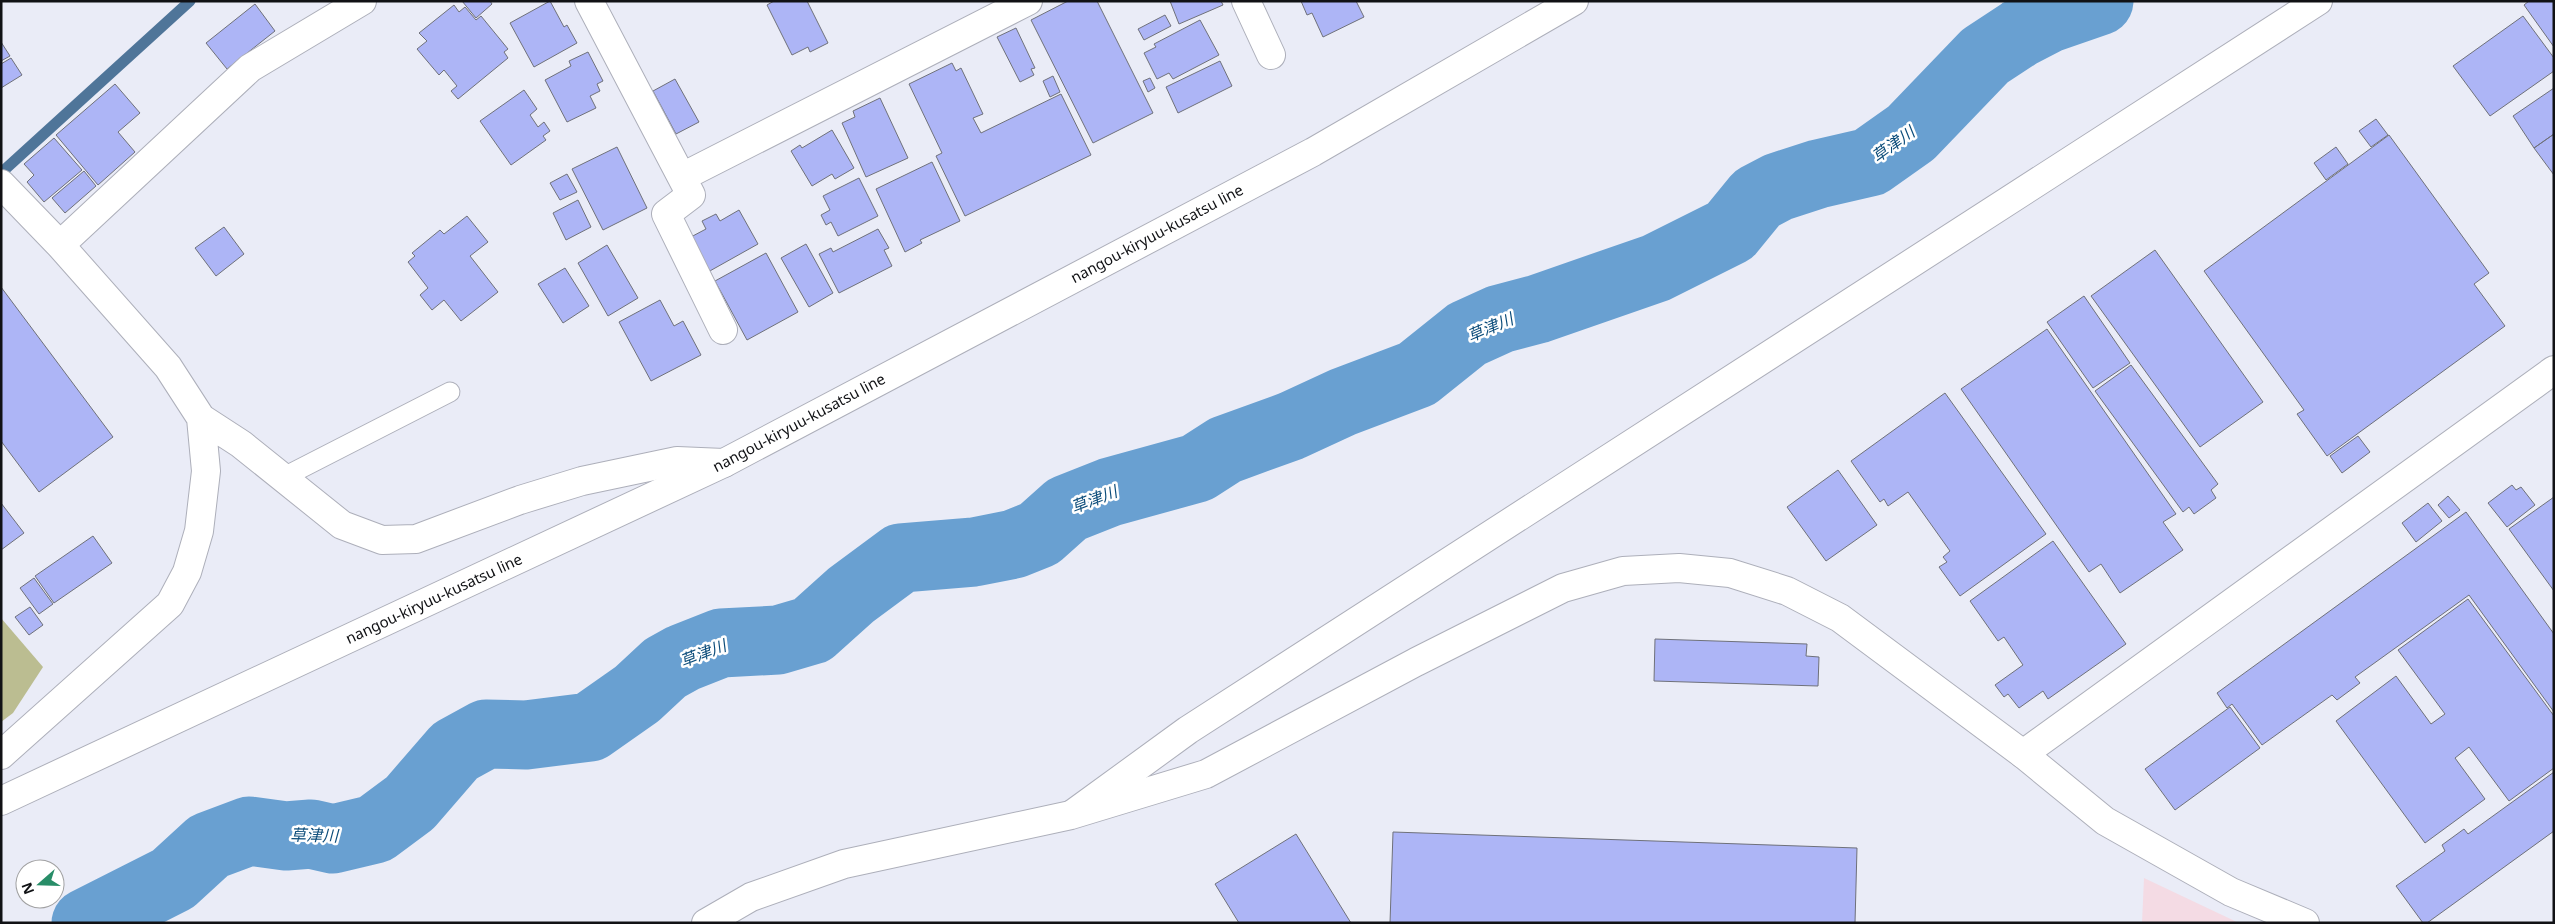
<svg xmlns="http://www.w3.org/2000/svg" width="2555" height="924" viewBox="0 0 2555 924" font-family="'Noto Sans','Noto Sans JP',sans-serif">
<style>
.industrial{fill:#f4dbe4}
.green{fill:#bbbd91}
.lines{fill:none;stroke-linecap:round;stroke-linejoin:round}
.stream{stroke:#4f7599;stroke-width:11}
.river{stroke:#69a0d1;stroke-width:69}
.building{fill:#adb5f6;stroke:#6f717a}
.service-casing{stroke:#adafba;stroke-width:21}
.minor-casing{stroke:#adafba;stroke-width:30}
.tertiary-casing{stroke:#adafba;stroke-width:30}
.secondary-casing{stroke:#adafba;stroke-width:30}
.service{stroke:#fff;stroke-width:19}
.minor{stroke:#fff;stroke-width:28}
.tertiary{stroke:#fff;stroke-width:28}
.secondary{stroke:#fff;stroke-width:28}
.labels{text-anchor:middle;stroke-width:5;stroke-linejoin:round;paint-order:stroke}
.street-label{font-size:15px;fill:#111215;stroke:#fff}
.water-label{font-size:16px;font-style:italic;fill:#0b4c7a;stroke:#fff}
</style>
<rect width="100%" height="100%" fill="#eaecf7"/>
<path class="industrial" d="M2144,878L2239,923H2142Z"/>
<path class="green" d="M1,618L43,667L13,713L1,722Z"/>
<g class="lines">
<path class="stream" d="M1,173L190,1"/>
<path class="river" d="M86,923L173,879L209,846L249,831L286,836L311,834L333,839L375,829L410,803L455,751L486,734L526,735L590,727L637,694L665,668L683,658L721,643L778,640L812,630L851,595L901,558L974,552L1014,544L1039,534L1067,509L1110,492L1197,468L1225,450L1291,426L1343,402L1417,374L1467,334L1500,319L1538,309L1656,268L1730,231L1757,198L1778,187L1818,174L1870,162L1911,133L1985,56L2020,33L2047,19L2099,1"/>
</g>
<path class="building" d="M462,1H490L492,4L476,18Z
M550,1L564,27L567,25L577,43L534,67L510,23Z
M774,1H807L828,43L810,52L808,47L792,55L767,5Z
M1068,1H1097L1153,113L1093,143L1031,20Z
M1170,1H1221L1223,5L1179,24Z
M1301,1H1356L1364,17L1323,37L1312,13L1307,15Z
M2529,1H2554V47L2524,5Z
M255,4L275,31L227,69L206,43Z
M454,5L459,12L465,7L476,20L481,16L508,49L504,52L508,58L458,99L451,91L457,86L444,70L439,75L417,49L427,41L419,33Z
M1165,15L1171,26L1144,40L1138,29Z
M2523,16L2554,58V71L2490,116L2453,66Z
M1200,20L1219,55L1173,79L1169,73L1157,79L1144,53L1156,47L1154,44Z
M1016,28L1035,68L1031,69L1034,75L1020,82L997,37Z
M1,42L10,56L1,61Z
M588,52L603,81L597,84L600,91L590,96L596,108L567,122L545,80L571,66L569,61Z
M11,58L22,75L1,88V64Z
M1220,61L1232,86L1178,113L1166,87Z
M952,63L956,71L961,68L983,114L973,118L981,133L1061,94L1091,155L965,216L936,156L942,153L909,84Z
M1053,76L1060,92L1050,97L1043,81Z
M1150,78L1155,88L1148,92L1143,81Z
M675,79L699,122L676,134L653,91Z
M115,84L140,113L118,132L135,152L98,185L56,135Z
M2554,88V134L2534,148L2513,116Z
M524,90L537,109L530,115L538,127L544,122L550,131L543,136L546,140L511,165L480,121Z
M880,98L908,158L866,177L842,123L855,117L853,111Z
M2376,119L2388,135L2371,147L2359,131Z
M832,130L854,168L835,179L832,174L812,186L791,151L800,145L802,148Z
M2554,134V175L2534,148Z
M2389,135L2489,273L2474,284L2505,326L2327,456L2297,414L2304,410L2204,271Z
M54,138L82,170L44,202L27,182L34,175L24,164Z
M617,147L647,208L603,230L572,169Z
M2336,147L2348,164L2326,180L2314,163Z
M932,162L960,221L920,240L922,243L905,252L876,189Z
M84,171L96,186L65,213L52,198Z
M567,174L577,192L560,200L550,183Z
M859,178L878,216L838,236L831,222L826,225L821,215L830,210L823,196Z
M578,200L591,227L566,240L553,213Z
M739,210L758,244L708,272L689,238L706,229L702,221L716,214L720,221Z
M467,216L488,242L470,256L498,292L461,321L444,300L432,310L420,295L428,288L408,262L415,256L412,253L440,230L444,234Z
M224,227L244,254L216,276L195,248Z
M878,229L889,248L884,250L892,266L839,293L819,254L831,248L833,252Z
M806,244L833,293L809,307L781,258Z
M607,245L638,298L608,316L578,263Z
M2155,250L2263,402L2200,447L2091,296Z
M766,253L798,312L747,340L715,281Z
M565,268L589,306L563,323L538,284Z
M1,287L113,437L39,492L1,441Z
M2084,296L2130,363L2093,388L2047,322Z
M660,300L674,326L683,321L701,355L651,381L619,322Z
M2047,329L2176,514L2163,522L2183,550L2120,593L2101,564L2089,572L1961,389Z
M2131,365L2218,484L2211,490L2216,498L2194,514L2189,507L2183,512L2095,391Z
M1945,393L2046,534L1960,596L1939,567L1947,562L1943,557L1950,551L1908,492L1888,506L1884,499L1880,502L1851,461Z
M2358,436L2370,452L2342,473L2330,456Z
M1838,470L1877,525L1826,561L1787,507Z
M2512,485L2516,490L2521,487L2535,505L2507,527L2488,503Z
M2448,496L2460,510L2449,518L2438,505Z
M2554,497V591L2509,529Z
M1,503L24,533L1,550Z
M2428,503L2442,521L2416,542L2402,523Z
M2466,512L2554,634V712L2469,595L2355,677L2360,683L2337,700L2332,695L2262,745L2232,704L2227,708L2217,693Z
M93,536L112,563L54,603L35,576Z
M2053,541L2126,644L2048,699L2043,691L2019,708L2008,694L2004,697L1995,685L2023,665L2004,637L1998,641L1970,601Z
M34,578L53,604L39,614L20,588Z
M2468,599L2554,716V768L2509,801L2469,747L2455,758L2485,799L2425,843L2336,721L2396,676L2431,724L2445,714L2398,650Z
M30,607L43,625L29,635L15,617Z
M1655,639L1807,644L1806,656L1819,657L1818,686L1654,681Z
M2230,707L2260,748L2175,810L2145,769Z
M2554,772V831L2427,923H2423L2396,886L2445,851L2442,845L2464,829L2468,834Z
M1393,832L1857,848L1855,923H1390Z
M1296,834L1351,923H1239L1215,884Z"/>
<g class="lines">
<defs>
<path id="service" d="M284,477L450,392"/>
<path id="minor" d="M589,1L691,195L666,214L723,330
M1246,1L1271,55
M682,177L1028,1
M1,184L60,245L168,367L201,418L241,444L342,525L382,540L416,539L520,500L582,481L677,461L724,463
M60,245L250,68L362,1
M2023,754L2554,370
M1,755L170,604L187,572L199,531L206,471L201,418
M1074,813L1188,730L2318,1"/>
<path id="tertiary" d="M706,923L751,897L844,864L1071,815L1206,774L1416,662L1563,588L1623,571L1679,568L1730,573L1787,591L1840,618L2023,754L2105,821L2231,892L2305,923"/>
<path id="secondary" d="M1,801L724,463L1313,152L1574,1"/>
</defs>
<use href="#service" class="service-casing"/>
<use href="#minor" class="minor-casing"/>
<use href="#tertiary" class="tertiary-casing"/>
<use href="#secondary" class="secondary-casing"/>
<use href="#service" class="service"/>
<use href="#minor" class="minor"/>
<use href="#tertiary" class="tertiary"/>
<use href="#secondary" class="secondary"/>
</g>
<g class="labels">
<g class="street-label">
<text transform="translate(1157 234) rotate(-28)" y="5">nangou-kiryuu-kusatsu line</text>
<text transform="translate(799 423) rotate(-28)" y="5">nangou-kiryuu-kusatsu line</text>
<text transform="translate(434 599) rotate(-25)" y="5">nangou-kiryuu-kusatsu line</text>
</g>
<g class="water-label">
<text transform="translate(1893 144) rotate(-36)" y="6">草津川</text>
<text transform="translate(1490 327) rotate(-23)" y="6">草津川</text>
<text transform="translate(1094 499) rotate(-21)" y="6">草津川</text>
<text transform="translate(703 653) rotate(-21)" y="6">草津川</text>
<text transform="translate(314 835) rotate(1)" y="6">草津川</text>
</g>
</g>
<rect width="2555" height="924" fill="none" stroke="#111215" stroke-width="5"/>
<g transform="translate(40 884) rotate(250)"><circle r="24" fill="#ffffff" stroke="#a0a0a1"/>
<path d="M0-4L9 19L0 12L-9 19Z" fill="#288d68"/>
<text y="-8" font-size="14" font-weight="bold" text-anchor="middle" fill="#111215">N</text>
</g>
</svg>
